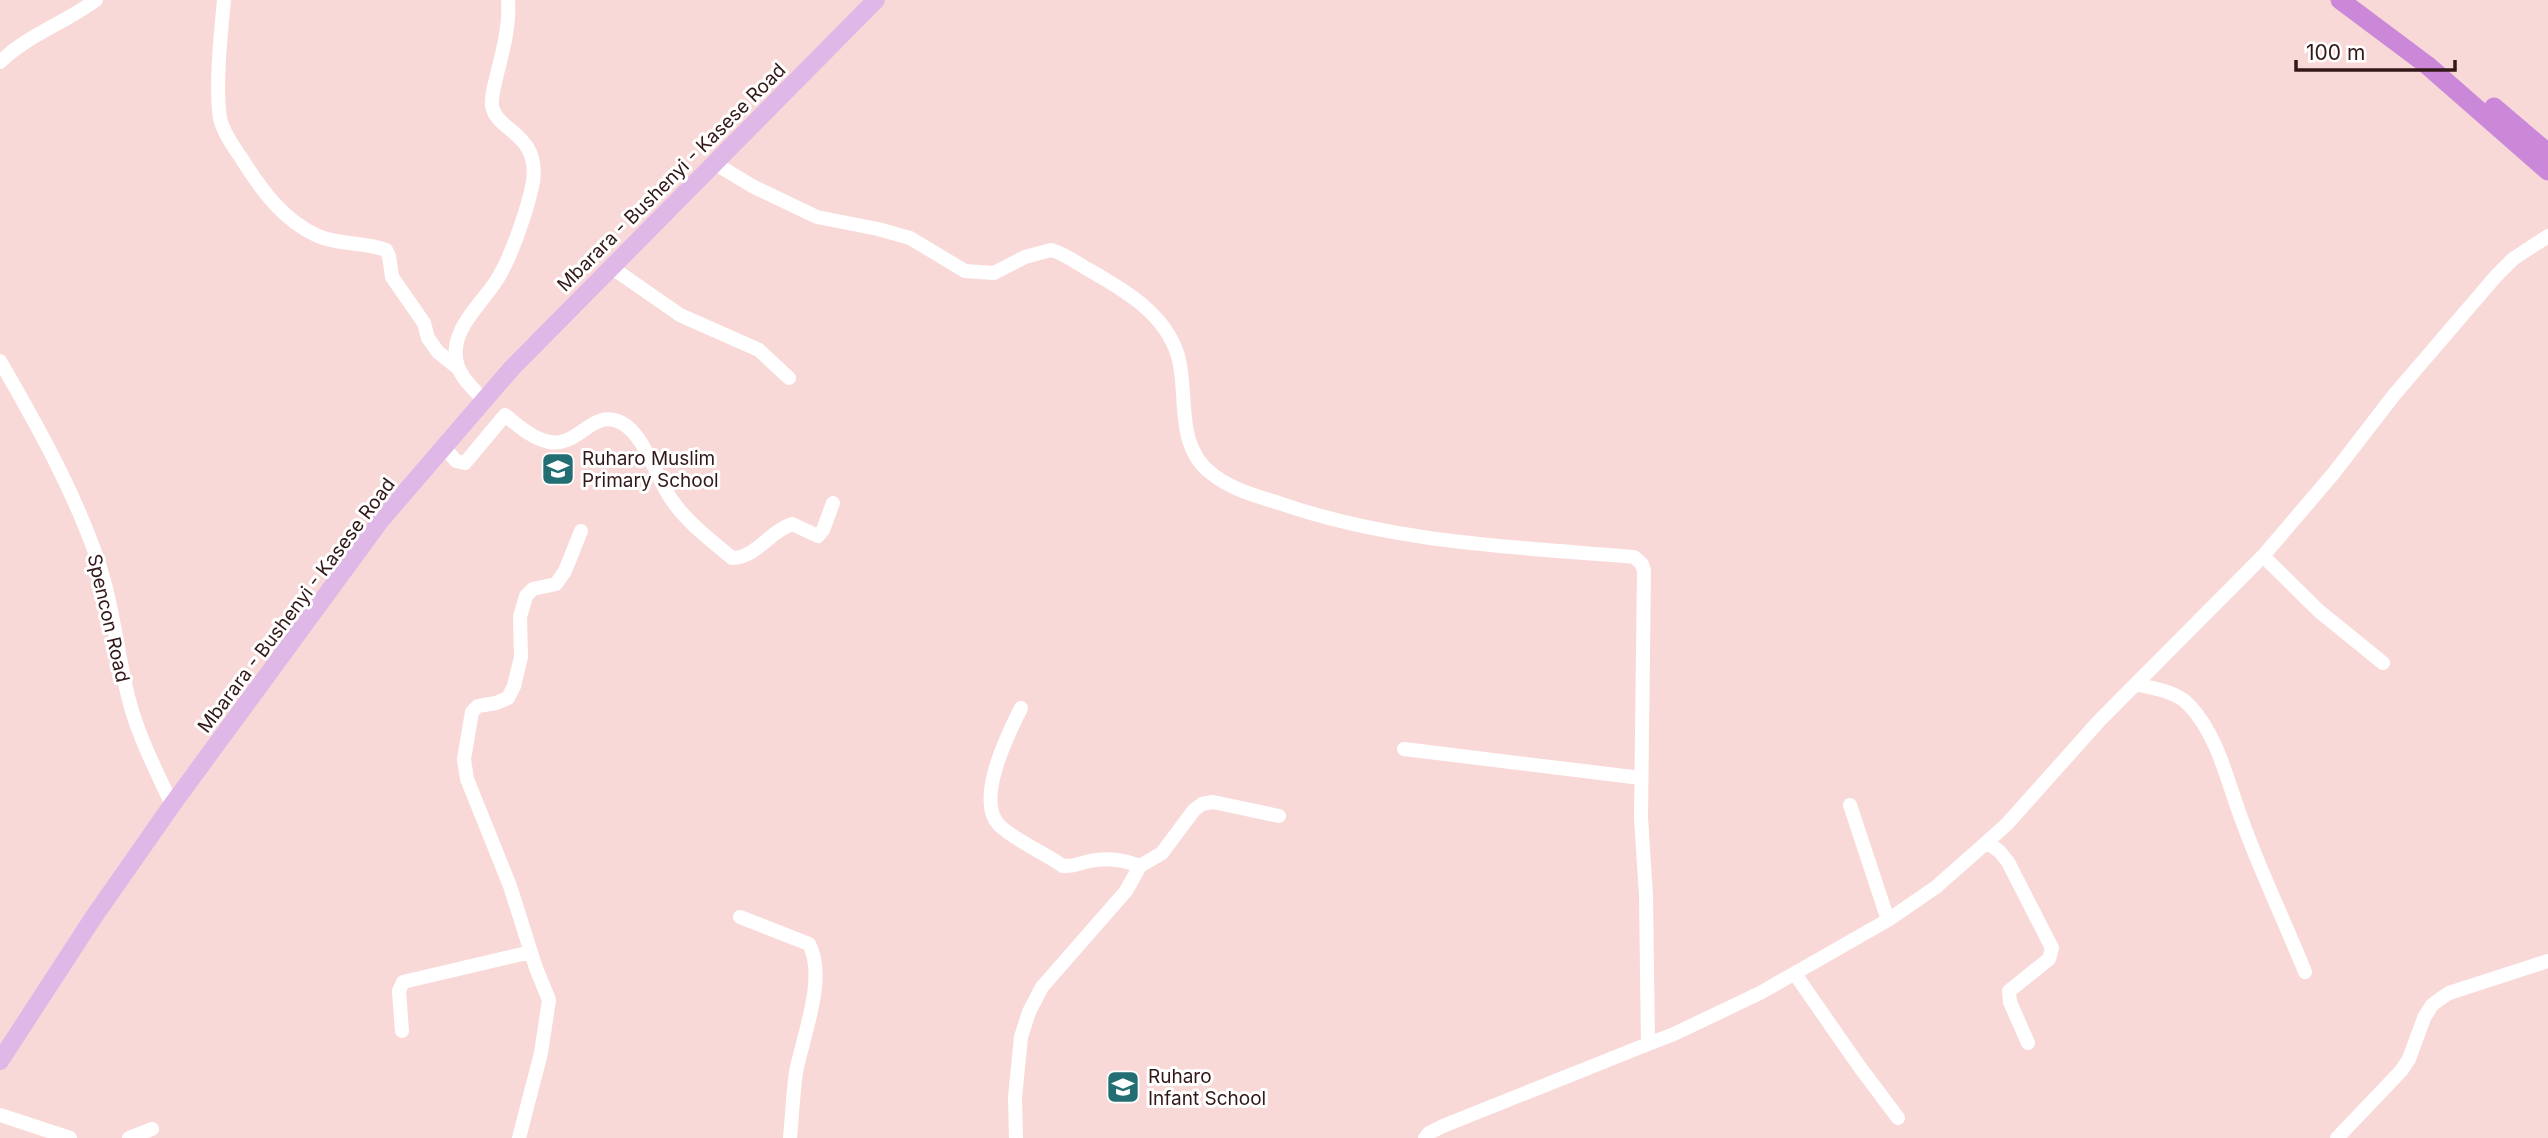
<svg xmlns="http://www.w3.org/2000/svg" width="2548" height="1138" viewBox="0 0 2548 1138" font-family="Inter,sans-serif">
<style>
.lines{fill:none;stroke-linecap:round;stroke-linejoin:round}
.minor{stroke:#fff;stroke-width:14}
.major{stroke:#e0b8e8;stroke-width:18}
.highway{stroke:#cc88d8;stroke-width:19}
.labels{text-anchor:middle;stroke-width:6;stroke-linejoin:round;paint-order:stroke}
.street-label{font-size:19px;fill:#331818;stroke:#fff}
.poi-label{font-size:19px;fill:#331818;stroke:#fff;text-anchor:start}
</style>
<rect width="100%" height="100%" fill="#f9d9d8"/>
<g class="lines">
<path class="minor" d="M224,0C221,31 215,88 220,118C223,132 232,145 240,156C260,188 282,220 318,236C339,245 364,242 386,250L389,256L392,277L424,323L428,338L438,352L458,368
M0,62C26,36 65,23 96,0
M714,163L754,187L817,217L878,229L910,238L965,271L994,273L1025,257L1051,250C1063,253 1074,261 1084,267C1121,288 1165,312 1178,356C1189,395 1174,445 1212,474C1231,489 1256,496 1279,503C1393,543 1515,547 1634,557L1642,564L1644,571L1641,817L1646,896L1648,1044L1443,1126L1429,1133L1425,1138
M611,267L680,315L759,350L789,378
M0,361C37,425 74,491 98,561C113,605 117,652 128,696C137,734 156,770 172,805
M484,401C476,391 462,379 458,367C446,331 482,305 498,278C512,255 528,208 533,182C540,133 497,132 492,106C491,95 495,84 497,74C503,51 510,24 508,0
M444,447L456,461L465,463L505,415C517,425 534,440 550,442C579,447 593,407 622,423C646,436 657,482 674,503C690,525 712,541 732,558C756,558 770,531 792,524L818,536L823,530L833,503
M2263,556L2319,611L2383,663
M2136,684C2155,689 2177,691 2190,706C2219,737 2228,785 2243,823C2261,873 2285,922 2305,972
M1021,708C1008,734 975,800 999,825C1014,840 1045,853 1063,866C1074,867 1080,863 1090,861C1108,857 1123,860 1140,866
M1404,749L1641,778
M1850,805L1888,920
M1987,842L2000,852L2008,862L2052,948L2049,959L2009,991L2010,1002L2028,1043
M740,917L809,944C827,977 803,1036 796,1072C793,1094 792,1116 790,1138
M1795,974L1859,1066L1898,1118
M402,1031L399,991L403,982L531,952
M1648,1044L1674,1034L1760,993L1888,920L1936,887L1987,842L2007,824L2099,721L2263,556L2333,474L2394,395L2496,276L2513,259L2548,236
M0,1115L70,1138
M129,1138L152,1129
M519,1138L541,1053L549,1000L536,968L510,886L467,779L464,759L472,712L478,706L496,703L508,698L514,686L521,657L520,617L526,596L533,589L556,584L565,571L581,531
M1016,1138L1015,1097L1021,1037L1029,1012L1042,987L1126,891L1140,866L1162,853L1194,810L1202,804L1213,802L1279,816
M2337,1138L2401,1071L2409,1059L2424,1018L2432,1005L2440,999L2449,993L2548,961"/>
<path class="major" d="M0,1061L93,918L172,805L381,520L512,368L876,0"/>
<path class="highway" d="M2340,0L2427,65L2548,171
M2494,107L2548,153"/>
</g>
<defs>
<symbol id="school-square" viewBox="-11 -11 22 22"><rect x="-9" y="-9" width="18" height="18" rx="4" fill="#226e73" stroke="#fff"/><path d="M0-5L7-2L0 1L-7-2ZM-4 1L0 2.5L4 1V4Q0 6-4 4Z" fill="#fff"/></symbol>
</defs>
<g fill-rule="evenodd">
<use href="#school-square" x="539" y="450" width="38" height="38"/>
<use href="#school-square" x="1104" y="1068" width="38" height="38"/>
</g>
<g class="labels">
<g class="street-label">
<text transform="translate(671 177) rotate(-45)" y="7">Mbarara - Bushenyi - Kasese Road</text>
<text transform="translate(296 605) rotate(-53)" y="7">Mbarara - Bushenyi - Kasese Road</text>
<text transform="translate(109 618) rotate(77)" y="7">Spencon Road</text>
</g>
<g class="poi-label">
<text x="582" y="465">Ruharo Muslim<tspan x="582" dy="22">Primary School</tspan></text>
<text x="1148" y="1083">Ruharo<tspan x="1148" dy="22">Infant School</tspan></text>
</g>
</g>
<path d="M2296 60v10h159v-10" fill="none" stroke="#331818" stroke-width="3.5"/>
<text x="2306" y="60" font-size="21" fill="#331818" stroke="#ffffff" stroke-width="5" paint-order="stroke">100 m</text>
</svg>
